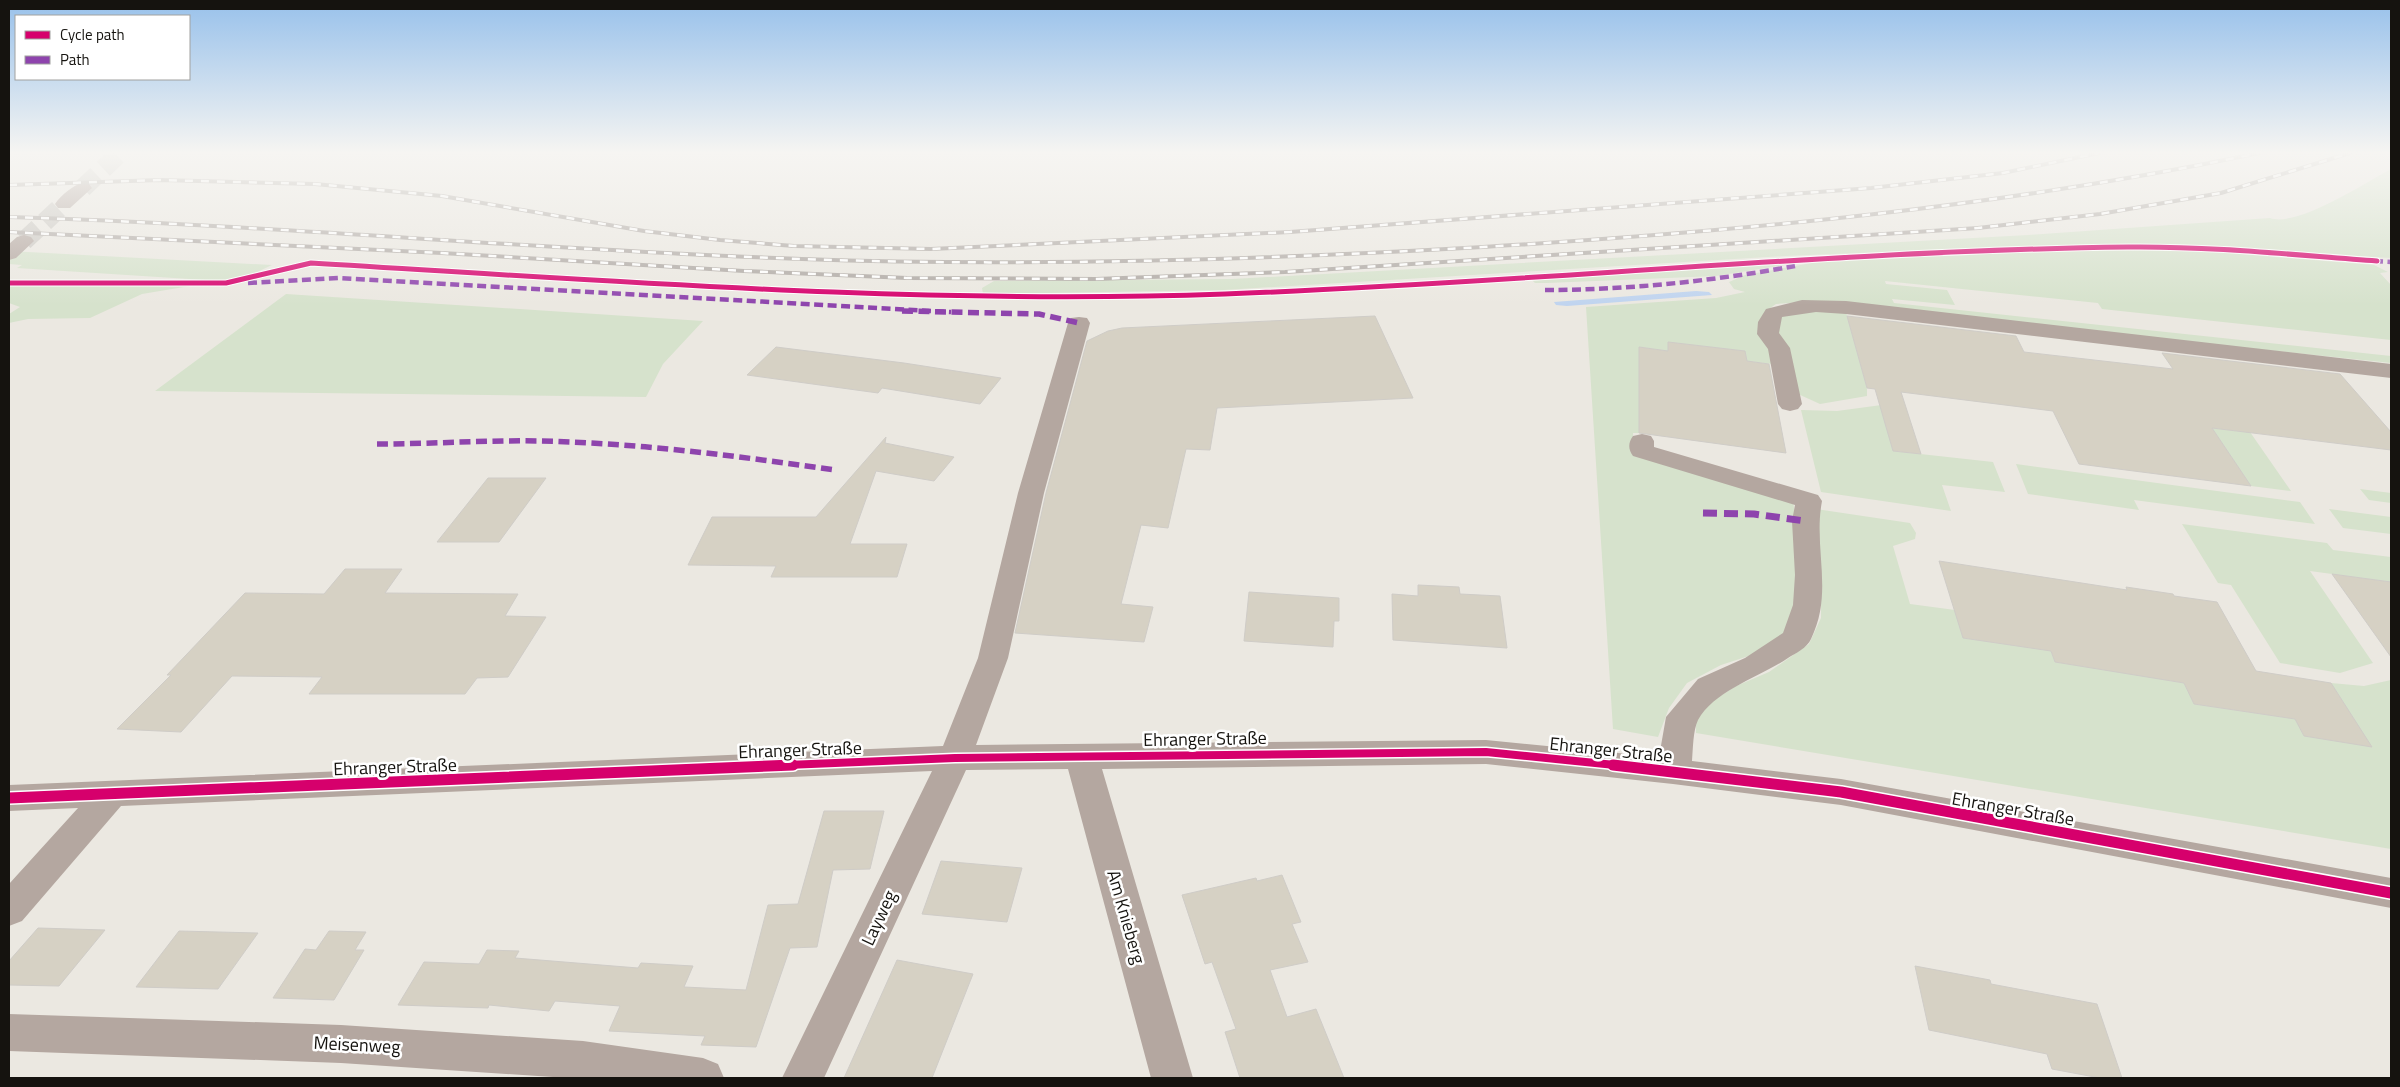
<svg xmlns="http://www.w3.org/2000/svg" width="2400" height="1087" viewBox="0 0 2400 1087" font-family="'Titillium Web',sans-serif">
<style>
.green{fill:#d6e2cc}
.water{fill:#c0d4ef}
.building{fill:#d6d1c4;stroke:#cfccc7}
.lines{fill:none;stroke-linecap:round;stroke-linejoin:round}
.minor-tunnel{stroke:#cbc8c2;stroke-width:19;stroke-dasharray:19 9;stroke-linecap:butt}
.minor{fill:#b4a7a0;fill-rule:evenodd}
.rail-casing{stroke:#b0aaa5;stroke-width:4}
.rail{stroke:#fff;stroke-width:2.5;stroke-dasharray:8;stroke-linecap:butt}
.quiet-far2{stroke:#8e44ad;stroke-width:4.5;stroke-dasharray:9 4.5;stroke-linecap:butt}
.quiet-far1{stroke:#8e44ad;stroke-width:5.5;stroke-dasharray:11 5.5;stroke-linecap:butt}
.quiet{stroke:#8e44ad;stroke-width:7;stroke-dasharray:14 7;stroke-linecap:butt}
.cycleway-far2-casing{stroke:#fff;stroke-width:7}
.cycleway-far1-casing{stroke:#fff;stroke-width:11}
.cycleway-casing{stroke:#fff;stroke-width:14}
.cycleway-far2{stroke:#d6006c;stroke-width:5}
.cycleway-far1{stroke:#d6006c;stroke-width:8}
.cycleway{stroke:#d6006c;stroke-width:11}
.labels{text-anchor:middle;stroke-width:5;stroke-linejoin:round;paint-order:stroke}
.near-street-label{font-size:18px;fill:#15130f;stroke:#fff}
</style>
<rect width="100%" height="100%" fill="#ebe8e1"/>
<path class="green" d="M2391,169V258L2130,244L1983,248L1785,256L1224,290L983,294L982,288L994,281L1232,279L2028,235L2270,218C2296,228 2365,183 2391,169Z
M2099,250L2205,251L2374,265L2388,272L2380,273L2391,285V340L2102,309L2098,303L1885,281L1886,284L1947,290L1955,305L1892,299L1894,303L2391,356V363L1805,302L1776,304L1766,311L1772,364L1747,361L1745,351L1668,342V351L1640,347L1639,433H1633L1634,451L1793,501L1800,548V590L1785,635L1761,652L1721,665L1687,683L1669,708L1658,737L1613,729L1586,307L1716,298L1745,292L1734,289L1729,282L1745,275L1834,259Z
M9,251L272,265L249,276L221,281L17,268L22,265L9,264Z
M1810,261L1716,276L1547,283H1535L1532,280L1535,278Z
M58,283L190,286L142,294L90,318L28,319L9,323V314L20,307L9,303V285Z
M286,294L703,321L663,364L646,397L155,391Z
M1801,309L1846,312L1867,388V396L1820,404L1798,394L1774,326L1776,318Z
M1889,404L1893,451L1993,462L2005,492L1942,485L1951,511L1821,492L1801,410L1837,411Z
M2212,428L2250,432L2291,491L2251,486Z
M2016,464L2300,502L2315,524L2134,500L2139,510L2028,494Z
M2360,489L2391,493V503L2369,500Z
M1816,509L1910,523L1916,533L1915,539L1893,546L1910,604L1955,610L1964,638L2032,648L2049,646L2055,662L2152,677L2168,676L2170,681L2184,683L2194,704L2295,719L2304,736L2371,746L2331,683L2364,686L2391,680V849L1696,733V717L1703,707L1736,686L1769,672L1809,644L1821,618V577Z
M2329,509L2391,517V534L2343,528Z
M2182,524L2327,543L2333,550L2391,557V582L2310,571L2373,663L2340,673L2280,663L2231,585L2218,583Z"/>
<path class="water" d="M1696,291L1709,292L1712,295L1567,306L1556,305L1554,302Z"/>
<path class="building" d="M1375,316L1413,398L1217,408L1210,450L1186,449L1168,528L1141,525L1121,604L1153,607L1144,642L1015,633L1046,493L1087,341L1108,331L1122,328Z
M1847,316L2016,336L2024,352L2173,369L2162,353L2340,374L2391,432V450L2212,428L2251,486L2079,464L2053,411L1901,392L1921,454L1893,451L1875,389L1867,388Z
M1668,342L1745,351L1747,361L1769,364L1786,453L1639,433V347L1668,351Z
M776,347L904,363L1001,378L980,404L882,388L878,393L747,375Z
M886,437L885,443L954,457L934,481L876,471L850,544H907L897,577H771L776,566L688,565L712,517H816Z
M488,478H546L499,542H437Z
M1939,561L2127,590L2126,587L2173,594L2174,596L2217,602L2256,671L2331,683L2372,747L2304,736L2295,719L2194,704L2184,683L2055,662L2051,651L1963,638Z
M345,569H402L385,593L518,594L505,616L546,617L508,677L477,678L465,694H309L322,677L232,676L181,732L117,729L171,675H167L245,593L324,594Z
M2332,574L2391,582V657Z
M1418,585L1459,587L1460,594L1500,596L1507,648L1393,640L1392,594L1418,596Z
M1249,592L1339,598V621H1334L1333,647L1244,641Z
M824,811H884L870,869L833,870L817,947L790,948L756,1047L701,1045L705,1036L609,1031L620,1006L555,1001L549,1011L489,1005L488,1008L398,1005L424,962L479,964L487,950L519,951L515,958L638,968L641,963L693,966L684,987L746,990L768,905L798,904Z
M941,861L1022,868L1007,922L922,914Z
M1282,875L1301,922L1292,924L1308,962L1270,970L1287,1017L1316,1009L1344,1078H1240L1225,1032L1236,1029L1212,962L1205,964L1182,895L1256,878L1257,881Z
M38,928L105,930L59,986L9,985V961Z
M179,931L258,933L218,989L136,987Z
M329,931L366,932L355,950H364L334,1000L273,998L305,949L316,950Z
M897,960L973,974L932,1078H844Z
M1915,966L1990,980L1991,984L2097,1004L2122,1078H2100L2052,1069L2047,1054L1929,1030Z"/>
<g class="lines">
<path class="minor-tunnel" d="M83,188L120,153
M24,241L64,204"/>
<path class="minor" d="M83,183L89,184L92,188L70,208H58L55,204C61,195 73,185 83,183Z
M24,235L31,237L34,241L16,258L9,260V244L17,237Z
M1802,300L1846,301L2391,364V378L1846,314L1816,312L1782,317L1779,333L1790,348L1802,404L1798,409L1790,411L1782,409L1778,404L1768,349L1757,334L1758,322L1766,309Z
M1079,317L1087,318L1090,323L1044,493L1008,658L976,745L1486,740L1659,757L1666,717L1698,679L1745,658L1783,633L1793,605L1795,575L1792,521L1795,505L1633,456C1628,449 1628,443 1633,436L1642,434L1651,436L1654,441V447L1818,495L1822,501C1813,549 1834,592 1811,639C1807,648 1796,653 1788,658C1760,677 1715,690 1698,720C1693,730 1693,749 1692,761L1841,779L2391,878V908L1841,805L1673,784L1486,764L1102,769L1193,1078H1151L1068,769L966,770L824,1078H782L932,771L121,806L22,921L9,926V884L78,808L9,811V785L943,746L978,658L1018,493L1068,323L1071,318Z
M9,1014L341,1025L583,1041L703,1058L718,1064L724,1078H568L341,1063L9,1051Z"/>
<defs>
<path id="rail" d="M9,185L160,180L315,184L442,196L644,231L720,240L794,246L931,249L1290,232L1871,188L2003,173L2099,153
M9,217C274,225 537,250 802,259C1029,267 1256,260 1483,247C1745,231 2002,207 2259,153
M9,232L442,253L744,271L907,278L1096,279L1285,272L1978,228L2100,214L2221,193L2350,153"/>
</defs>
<use href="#rail" class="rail-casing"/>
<use href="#rail" class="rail"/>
<path class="quiet-far2" d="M2374,261L2391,262
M248,283L339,278L951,312
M1545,290C1629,290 1712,281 1795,266"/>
<path class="quiet-far1" d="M902,311L1039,314L1079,323
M377,444C431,444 486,440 540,441C639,443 737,456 835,470"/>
<path class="quiet" d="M1703,513L1754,514L1805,521"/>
<defs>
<path id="cycleway-far2" d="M9,283H226L311,263C615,281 920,305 1225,294C1526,283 1826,251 2128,247C2211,246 2294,255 2377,261"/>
<path id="cycleway-far1" d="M763,766L955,758L1486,752L1625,766"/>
<path id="cycleway" d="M1613,765L1841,792L2391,893
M9,798L793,765"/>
</defs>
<use href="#cycleway-far2" class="cycleway-far2-casing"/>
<use href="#cycleway-far1" class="cycleway-far1-casing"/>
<use href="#cycleway" class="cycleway-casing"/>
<use href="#cycleway-far2" class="cycleway-far2"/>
<use href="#cycleway-far1" class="cycleway-far1"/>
<use href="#cycleway" class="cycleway"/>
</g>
<linearGradient id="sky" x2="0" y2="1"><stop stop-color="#98c1eb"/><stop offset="0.5" stop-color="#f6f5f2"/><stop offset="1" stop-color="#f6f5f2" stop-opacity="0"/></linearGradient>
<rect width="2400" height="305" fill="url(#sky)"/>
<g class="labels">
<g class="near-street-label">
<text transform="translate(1205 739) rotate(-1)" y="6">Ehranger Straße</text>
<text transform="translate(800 750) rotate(-2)" y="6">Ehranger Straße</text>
<text transform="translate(1611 750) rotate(6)" y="6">Ehranger Straße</text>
<text transform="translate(395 767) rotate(-2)" y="6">Ehranger Straße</text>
<text transform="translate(2013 809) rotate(10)" y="6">Ehranger Straße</text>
<text transform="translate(1126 917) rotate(74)" y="6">Am Knieberg</text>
<text transform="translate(879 918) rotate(-65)" y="6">Layweg</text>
<text transform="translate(357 1045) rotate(3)" y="6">Meisenweg</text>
</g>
</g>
<rect width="2400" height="1087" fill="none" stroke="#15130f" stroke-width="20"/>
<rect x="15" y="15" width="175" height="65" fill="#ffffff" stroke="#a1a19f"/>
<rect x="25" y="31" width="25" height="8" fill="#d6006c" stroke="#a1a19f"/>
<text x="60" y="40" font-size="15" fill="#15130f">Cycle path</text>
<rect x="25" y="56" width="25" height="8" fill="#8e44ad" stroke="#a1a19f"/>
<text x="60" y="65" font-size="15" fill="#15130f">Path</text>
</svg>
